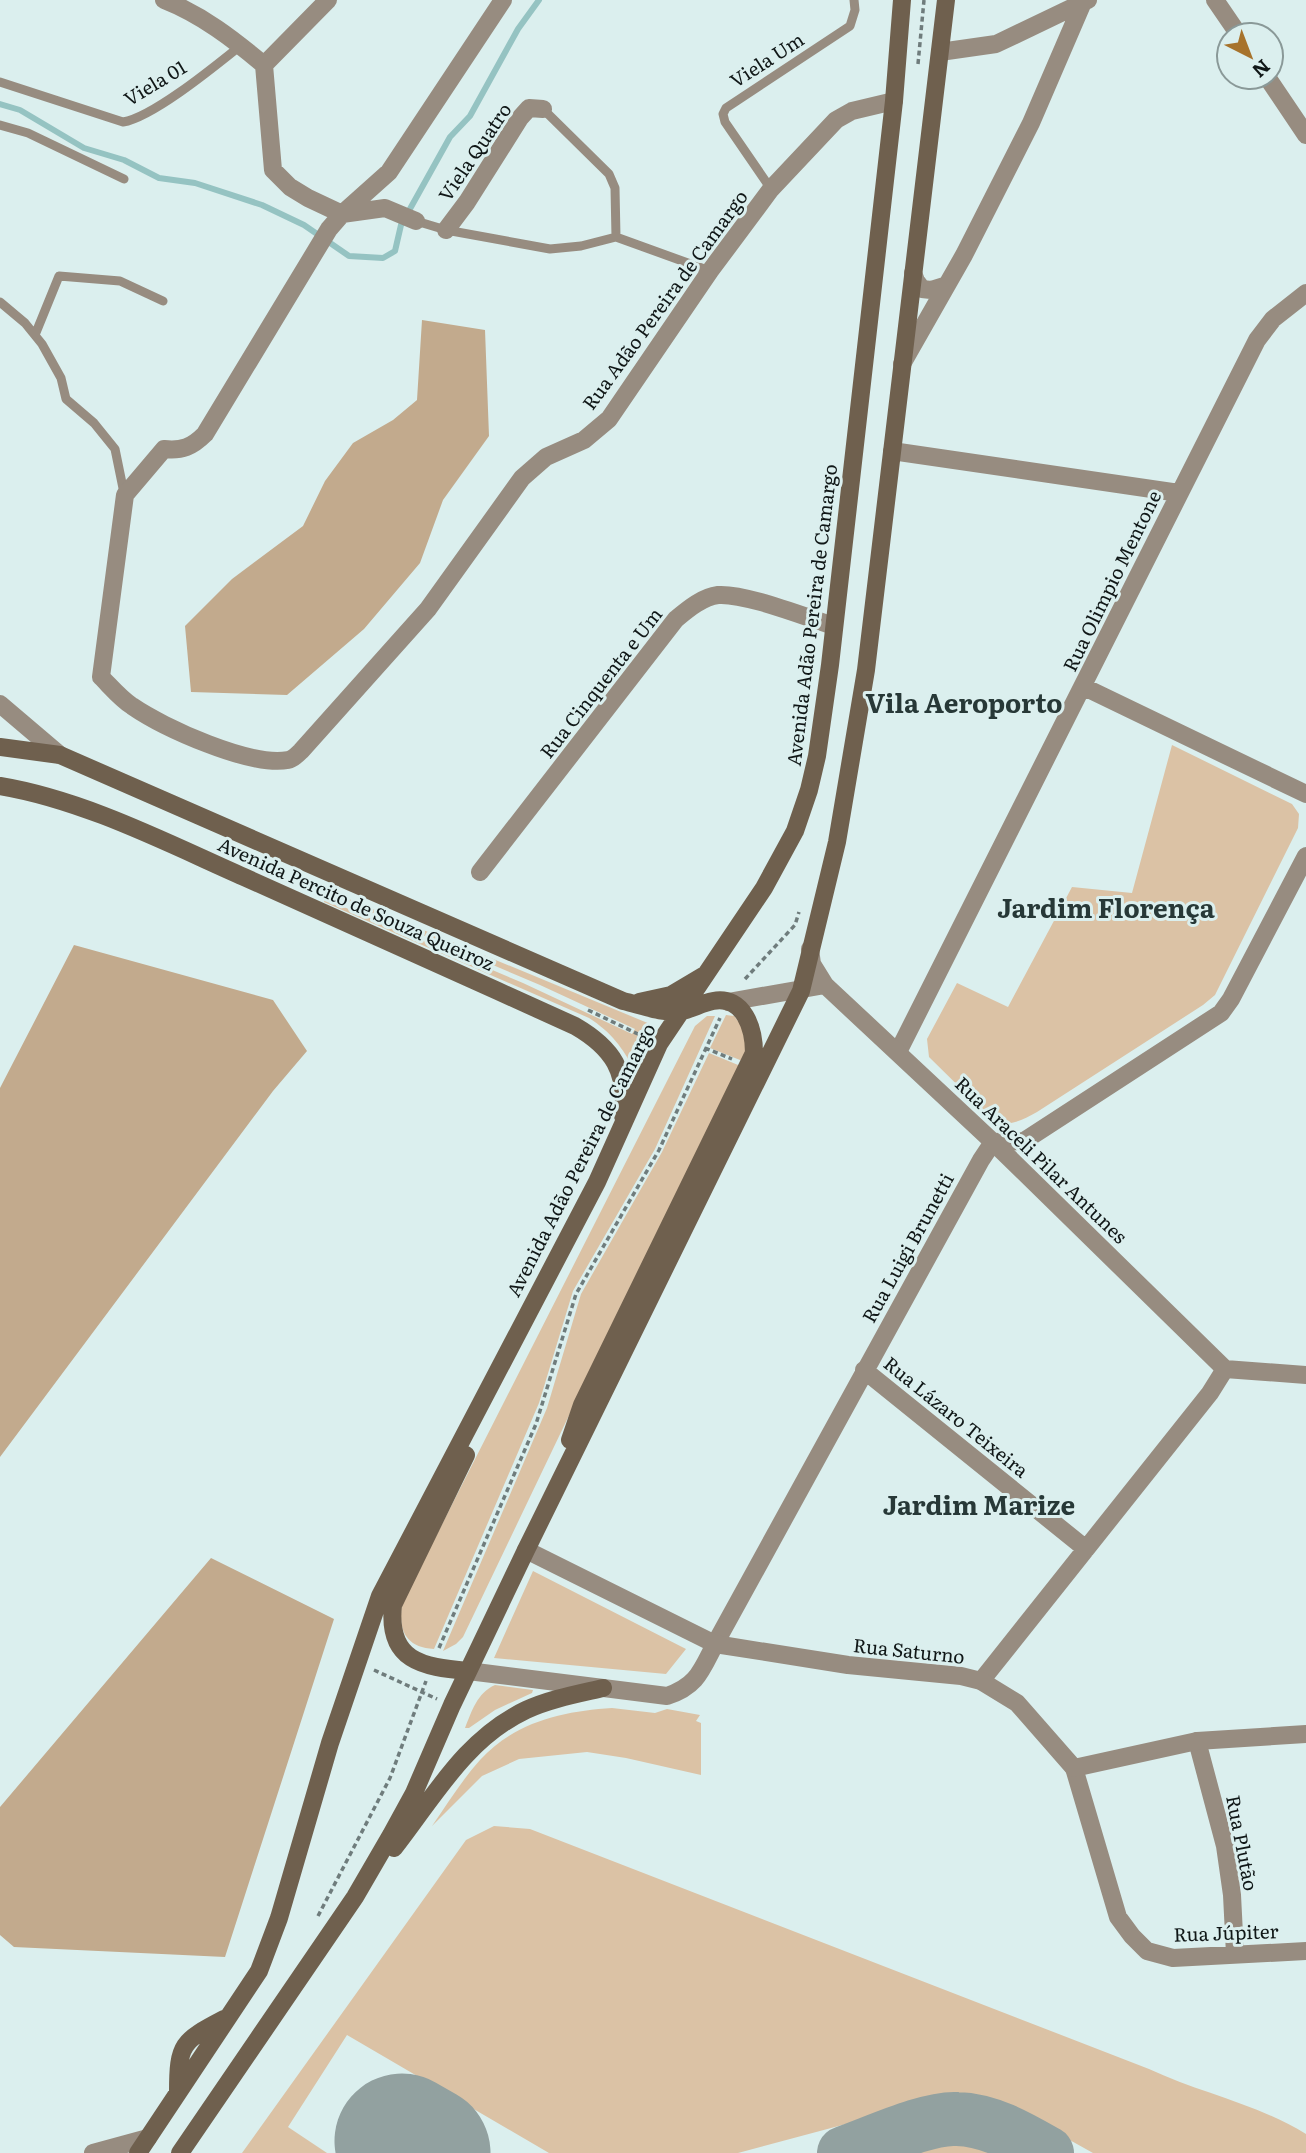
<svg xmlns="http://www.w3.org/2000/svg" width="1306" height="2153" viewBox="0 0 1306 2153" font-family="Literata,serif">
<style>
.green{fill:#dbc2a5}
.forest{fill:#c2aa8d}
.lines{fill:none;stroke-linecap:round;stroke-linejoin:round}
.stream{stroke:#95c3c2;stroke-width:6}
.taxiway{stroke:#92a1a0;stroke-width:54}
.runway{stroke:#92a1a0;stroke-width:135}
.path{stroke:#6f7c7c;stroke-width:3.5;stroke-dasharray:5 3.5;stroke-linecap:butt}
.service{stroke:#978c80;stroke-width:9}
.minor{stroke:#978c80;stroke-width:18}
.tertiary{stroke:#978c80;stroke-width:18}
.secondary{stroke:#6f604e;stroke-width:18}
.labels{text-anchor:middle;stroke-width:6;stroke-linejoin:round;paint-order:stroke}
.street-label{font-size:19px;fill:#101717;stroke:#dbefee}
.district-label{font-size:26px;font-weight:bold;fill:#273837;stroke:#dbefee}
</style>
<rect width="100%" height="100%" fill="#dbefee"/>
<path class="green" d="M1172,745L1292,804L1299,814L1298,828L1215,995L1203,1005L1037,1112C1022,1120 1011,1127 994,1121L929,1057L927,1039L957,983L1008,1007L1072,887L1132,893Z
M327,890L650,1024L655,1027L656,1032L635,1071C622,1047 612,1033 589,1018L324,902L325,899L523,983L632,1034L635,1029L540,985L326,894Z
M726,1015L734,1016L746,1031L745,1062L710,1048Z
M707,1016H715L655,1149L573,1291L539,1403L434,1649C405,1647 398,1630 402,1603L695,1026Z
M709,1053L743,1067L596,1359L463,1637L456,1644L443,1651L547,1408L581,1294L662,1152Z
M533,1571L686,1649L666,1674L494,1658Z
M495,1685L533,1690L532,1693L495,1710L469,1728H465C472,1711 477,1693 495,1685Z
M612,1708L655,1713L667,1709L700,1715L696,1721L701,1723V1775L626,1758L587,1752L519,1759L482,1776L432,1826C448,1803 462,1780 480,1760C514,1722 564,1711 612,1708Z
M494,1826L530,1829L1149,2069C1200,2093 1258,2104 1306,2134V2153H1093L1016,2110L978,2097L932,2101L738,2153H549L347,2035L288,2127L327,2153H242L466,1840Z
M973,2140L1003,2153H907L948,2141Z"/>
<path class="forest" d="M422,320L485,330L489,436L443,500L420,563L364,629L287,695L191,692L185,626L232,579L303,526L325,481L353,443L393,420L417,400Z
M74,945L273,1000L307,1051L273,1091L0,1457V1088Z
M211,1558L334,1619L225,1957L14,1947L0,1935V1807Z"/>
<g class="lines">
<path class="stream" d="M0,104L20,110L84,148L124,160L159,178L195,183L262,205L304,225L349,256L383,258L395,251L401,225L450,137L470,116L518,29L539,0"/>
<path class="taxiway" d="M844,2153C873,2143 928,2117 957,2119C990,2120 1019,2137 1047,2153"/>
<path class="runway" d="M402,2141L423,2153"/>
<path class="path" d="M918,64L924,0
M745,979L795,925L799,912
M588,1010L640,1035
M705,1048L732,1059
M439,1648L536,1424L576,1294L659,1150L720,1018
M374,1670L437,1699
M318,1916L390,1778L426,1681"/>
<path class="service" d="M0,82L123,122C153,117 215,66 240,46
M543,109L609,174L615,188L616,237
M0,125L28,133L124,179
M771,189L725,122L723,114L726,108L850,26L855,10L854,0
M416,221L446,230L550,249L581,246L616,237
M616,237L710,271
M0,302L25,323L42,344L61,378L66,399L94,423L115,449L124,493
M35,335L59,276L120,281L163,301"/>
<path class="minor" d="M164,0C202,15 233,39 264,65L328,0
M503,0L389,172L342,214L329,229L205,434C192,447 182,451 164,449L125,495L101,677C111,687 121,699 132,706C164,728 250,767 288,760C293,759 297,755 301,751L428,609L522,478L546,457L584,440L609,419L710,271L771,189L836,120L852,111L894,101
M1215,0L1239,35
M940,52L996,44L1088,0
M264,65L273,170L290,187L308,198L342,214L385,208L416,221
M1267,77L1306,135
M446,230L467,202L520,118L529,108L543,109
M913,273L916,281L922,289L931,290L947,285
M902,364L964,255L1031,123L1084,0
M892,451L1179,493
M1084,687L1306,794
M0,704L60,755
M480,872L676,619C687,610 702,597 718,595C745,593 805,617 834,626
M898,1052L1257,340L1273,319L1306,293
M864,1370L1086,1549
M715,1644L981,1160L993,1142L1024,1141L1221,1013L1231,999L1306,856
M981,1681L1210,1393L1225,1369
M1197,1741L1225,1846L1232,1895L1235,1954
M1074,1768L1118,1917L1132,1936L1147,1951L1173,1958L1306,1951
M93,2153L148,2138"/>
<path class="tertiary" d="M810,949L812,964L825,985L993,1142L1225,1369L1306,1375
M728,1002L825,985
M526,1550L715,1644L848,1665L961,1676L981,1681L1017,1703L1074,1768L1197,1741L1306,1734
M468,1671L667,1696C697,1686 701,1671 715,1644"/>
<path class="secondary" d="M0,747L60,755L623,1001C641,1005 662,1014 682,1011C692,1009 702,1003 713,1001C744,995 754,1029 754,1053L582,1405L570,1440
M0,786C84,800 167,843 244,877C355,927 465,976 575,1026C613,1048 628,1072 623,1116
M639,1002L671,995L703,976
M466,1455L393,1605C387,1661 422,1667 468,1671
M394,1848C434,1797 465,1739 526,1710C550,1699 577,1694 603,1688
M178,2092C178,2044 182,2041 224,2019
M138,2153L259,1971L279,1918L330,1743L380,1596L597,1182L659,1044L764,888L795,831L809,790L817,756L830,665L894,101L902,0
M180,2153L355,1897L391,1835L414,1793L452,1705L526,1550L801,991L837,842L866,670L946,0"/>
</g>
<g class="labels">
<g class="street-label">
<text transform="translate(767 60) rotate(-33)" y="7">Viela Um</text>
<text transform="translate(155 83) rotate(-31)" y="7">Viela 01</text>
<text transform="translate(475 152) rotate(-56)" y="7">Viela Quatro</text>
<text transform="translate(665 300) rotate(-54)" y="7">Rua Adão Pereira de Camargo</text>
<text transform="translate(1112 581) rotate(-64)" y="7">Rua Olimpio Mentone</text>
<text transform="translate(812 615) rotate(-83)" y="7">Avenida Adão Pereira de Camargo</text>
<text transform="translate(601 683) rotate(-52)" y="7">Rua Cinquenta e Um</text>
<text transform="translate(356 904) rotate(24)" y="7">Avenida Percito de Souza Queiroz</text>
<text transform="translate(581 1160) rotate(-63)" y="7">Avenida Adão Pereira de Camargo</text>
<text transform="translate(1041 1160) rotate(44)" y="7">Rua Araceli Pilar Antunes</text>
<text transform="translate(908 1248) rotate(-61)" y="7">Rua Luigi Brunetti</text>
<text transform="translate(956 1417) rotate(39)" y="7">Rua Lázaro Teixeira</text>
<text transform="translate(909 1651) rotate(6)" y="7">Rua Saturno</text>
<text transform="translate(1242 1843) rotate(79)" y="7">Rua Plutão</text>
<text transform="translate(1226 1933) rotate(-2)" y="7">Rua Júpiter</text>
</g>
<g class="district-label">
<text x="964" y="713">Vila Aeroporto</text>
<text x="1106" y="918">Jardim Florença</text>
<text x="979" y="1515">Jardim Marize</text>
</g>
</g>
<g transform="translate(1250 56) rotate(138)"><circle r="33" fill="#dbefee" stroke="#8a9998" stroke-width="2"/>
<path d="M0-5L12 26L0 18L-12 26Z" fill="#a7732c"/>
<text y="-10" font-size="19" font-weight="bold" text-anchor="middle" fill="#101717">N</text>
</g>
</svg>
